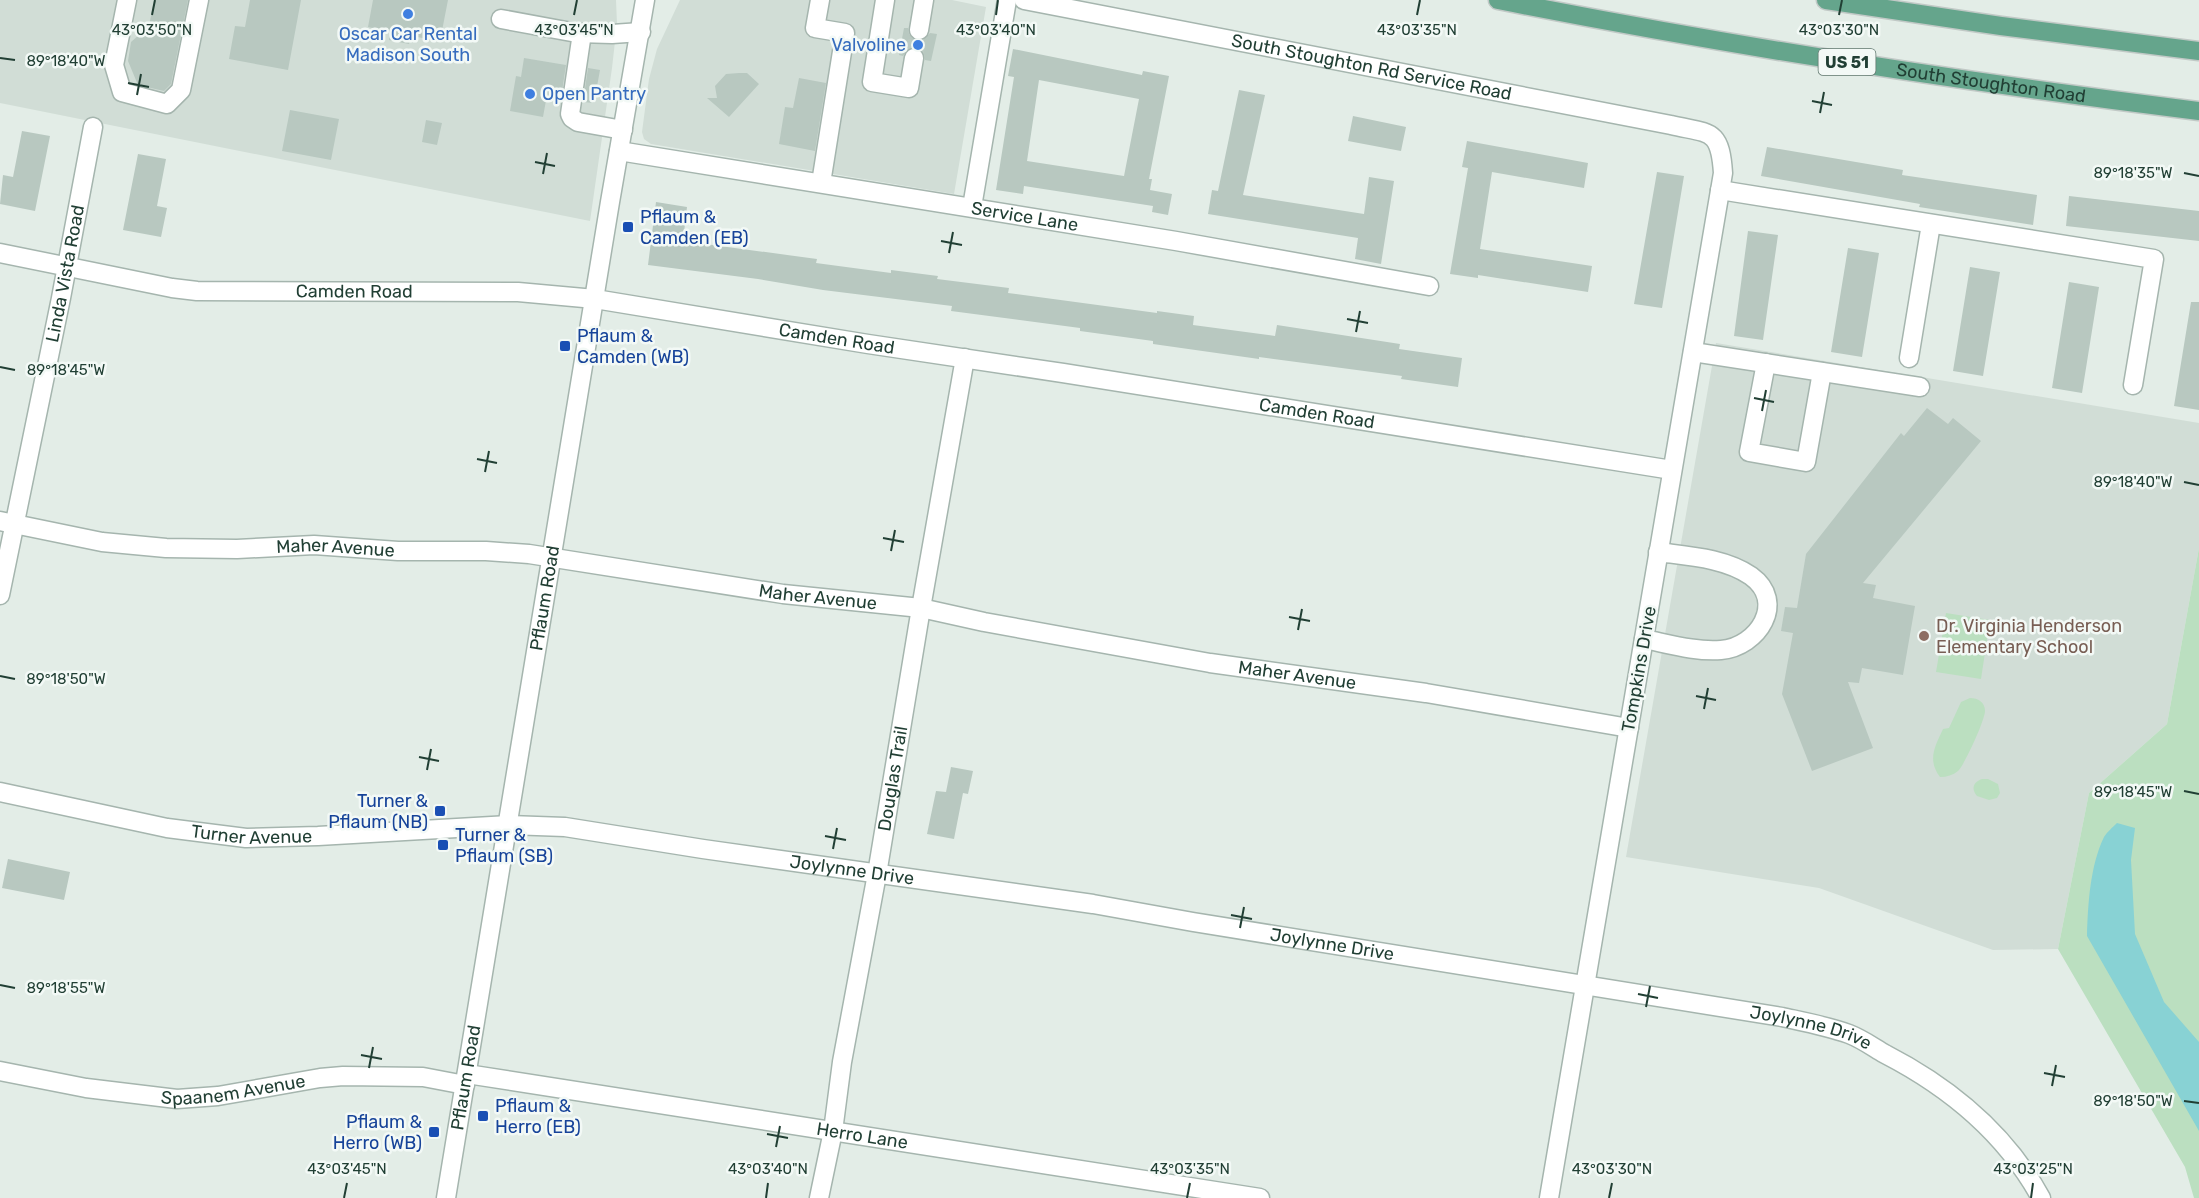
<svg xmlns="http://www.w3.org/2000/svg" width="2199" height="1198" viewBox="0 0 2199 1198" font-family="Rubik,sans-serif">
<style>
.built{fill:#d1ddd6}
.green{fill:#bbdfc0}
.water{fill:#88d2d4}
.building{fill:#b8c8c0;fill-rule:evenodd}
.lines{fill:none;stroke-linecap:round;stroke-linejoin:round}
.minor-tunnel{stroke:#bccac3;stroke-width:18;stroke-dasharray:18 9;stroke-linecap:butt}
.minor-casing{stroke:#a5b5ae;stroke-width:21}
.major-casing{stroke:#c1c9c6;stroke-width:21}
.minor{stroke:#fff;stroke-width:18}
.major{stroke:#65a58c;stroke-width:18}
.ticks{fill:none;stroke:#213f34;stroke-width:2}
.shop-dot{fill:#3f7fe0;stroke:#f3f9f6;stroke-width:2}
.transit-dot{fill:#1a4fb4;stroke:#f3f9f6;stroke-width:2}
.education-dot{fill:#8d6e63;stroke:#f3f9f6;stroke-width:2}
.labels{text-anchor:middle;stroke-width:5;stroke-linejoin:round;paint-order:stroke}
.shield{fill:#f3f9f6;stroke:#60776e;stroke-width:1.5}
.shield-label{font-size:16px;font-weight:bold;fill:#213f34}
.shop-label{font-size:18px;fill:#366cbe;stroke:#f3f9f6}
.street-label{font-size:18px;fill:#213f34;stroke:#f3f9f6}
.transit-label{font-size:18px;fill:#164399;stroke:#f3f9f6;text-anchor:start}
.education-label{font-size:18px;fill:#785e54;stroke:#f3f9f6;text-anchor:start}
.ticks-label{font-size:15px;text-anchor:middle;fill:#213f34;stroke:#f3f9f6;stroke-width:5;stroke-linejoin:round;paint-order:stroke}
</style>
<rect width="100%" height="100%" fill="#e3ede7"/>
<path class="built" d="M0,0H616L617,24L612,68L590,221L0,103Z
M680,0H952L986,7L954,194L651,144L644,139L642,132L649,79L657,49Z
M1716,343L2199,423V548L2167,724L2089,793L2058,949L1993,950L1819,888L1626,857Z"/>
<path class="green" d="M2199,548V1198H2194L2185,1167L2058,949L2089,793L2167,724Z
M1946,613L1990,620L1981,679L1936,672Z
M1970,698C1978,698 1985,702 1985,711C1985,720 1964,766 1958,771C1953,775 1947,777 1940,777C1927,760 1935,746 1943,729L1949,728L1961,702Z
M1982,779H1988L1998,784L2000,793L1997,798L1989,800L1977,796C1971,789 1973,782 1982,779Z"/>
<path class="water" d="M2117,823L2135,828L2131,860L2135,934L2164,1002L2199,1042V1131L2087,936C2088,904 2090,866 2104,837C2107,832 2113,827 2117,823Z"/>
<path class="building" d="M154,0H188L171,84L164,91L138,85L128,61L131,42L149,26Z
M250,0H301L288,70L229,59L235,26L245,27Z
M373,0H448L440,41L411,36L409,44L389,40L391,32L368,27Z
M904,28H908L909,34L917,41L923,40L930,33L937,34L931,61L925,60L924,54L916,47L910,48L903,56L899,55Z
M1013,49L1142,75L1143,71L1169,76L1149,179H1152L1150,190L1172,194L1168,215L1152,212L1153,206L1024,186L1023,194L996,190L1014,77L1008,76ZM1039,80L1139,99L1124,176L1027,161Z
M524,58L566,65L561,98L547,95L543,117L510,111L516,76L521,77Z
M588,68L600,70L594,103L583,102Z
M739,73H747L759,84L729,117L707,98H717L715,86L726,74Z
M799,78L826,83L815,151L779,144L785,107L793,108Z
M1239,90L1265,95L1243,195L1364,214L1369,177L1394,181L1381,264L1355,259L1358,238L1208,214L1212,190L1218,191Z
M290,110L339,119L331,160L282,151Z
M1353,116L1406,127L1401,151L1348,141Z
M426,120L442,123L437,145L422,142Z
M22,131L50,136L35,211L0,204L3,175L13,177Z
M1467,141L1588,163L1584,188L1492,172L1480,249L1592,266L1588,292L1478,275V278L1450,274L1468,168L1462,167Z
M1767,147L1903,170L1902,175L2037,195L2033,225L1919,207L1920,204L1761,176Z
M138,154L166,159L157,206L167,208L161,237L123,230Z
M1657,172L1684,176L1662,308L1634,304Z
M2069,196L2199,211V241L2066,226Z
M656,202L687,207L683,241L817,259L816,263L891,273V270L938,276L937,279L1009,288L1008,293L1157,313V311L1194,316L1193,325L1275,336L1277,325L1400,344L1399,349L1462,358L1458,387L1401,379L1402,376L1259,357V359L1153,344V341L1080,331V328L951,311L952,306L823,290L758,279L648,265Z
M1748,231L1778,235L1763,340L1734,336Z
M1848,248L1879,253L1862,357L1831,352Z
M1970,267L2000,272L1983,376L1953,371Z
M2069,282L2099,287L2082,393L2052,388Z
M2191,302H2199V410L2174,406Z
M1927,408L1948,424L1953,418L1981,441L1863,583L1876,585L1873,598L1915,606L1903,675L1862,668L1859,683L1848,682L1873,748L1812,771L1782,694L1793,633L1781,631L1785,607L1797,608L1806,554L1901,433L1904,436Z
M951,767L973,771L968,794L963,793L954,839L927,834L936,791L946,792Z
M8,859L70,872L64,900L2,888Z"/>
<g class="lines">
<path class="minor-tunnel" d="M914,58L919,30"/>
<defs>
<g id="minor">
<path d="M127,0L114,65L122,92L167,104L181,90L199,0"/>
<path d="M820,0L815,28L845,33L821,183"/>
<path d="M885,0L872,82L909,88L914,58"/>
<path id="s1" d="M1024,0L1671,125C1710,134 1720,128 1723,173L1549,1198"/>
<path d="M501,19L577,33L612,34L641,32"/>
<path d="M919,30L924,0"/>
<path d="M582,33L570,114L572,118L578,122L623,130"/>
<path id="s2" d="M619,151L1176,241L1429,286"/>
<path d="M1720,190L2154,259L2133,385"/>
<path d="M972,207L1007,0"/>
<path id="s3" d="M0,253L172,288L197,291L518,292L595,299L868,344L1063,373L1672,470"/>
<path d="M1693,352L1920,387"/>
<path d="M1909,358L1931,224"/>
<path d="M1766,363L1749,452L1806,462L1822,372"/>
<path id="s4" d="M0,521L102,542L166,548L237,549L314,545L398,551H486L529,554L783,594L921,608L984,622L1210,663L1426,693L1629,728"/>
<path id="s5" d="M0,595L61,298L93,127"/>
<path d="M1644,639C1669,644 1696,652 1721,650C1758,647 1787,602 1751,576C1725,558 1688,556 1658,552"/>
<path id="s6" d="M0,792L167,828L246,838L318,836L509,825L565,827L703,849L1093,904L1193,922L1782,1017C1805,1022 1827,1026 1849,1034C1862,1039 1873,1047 1885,1054C1949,1087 2006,1134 2041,1198"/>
<path id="s7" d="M0,1071L86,1088L177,1099L218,1096L320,1078L343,1076L423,1077L465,1085"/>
<path id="s8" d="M467,1074L1260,1198"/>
<path id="s9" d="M446,1198L610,202L645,0"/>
<path id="s10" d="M819,1198L833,1131L842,1062L877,874L921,608L965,358"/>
</g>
<g id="major">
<path id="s11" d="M1498,0C1730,46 1964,82 2199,111"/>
<path d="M1826,0L2001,26L2199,51"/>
</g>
</defs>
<use href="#minor" class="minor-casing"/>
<use href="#major" class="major-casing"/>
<use href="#minor" class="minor"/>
<use href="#major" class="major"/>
</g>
<path class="ticks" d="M152,15L155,0M574,15L577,0M996,15L998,0M1417,15L1420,0M1839,15L1842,0M0,58L15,60M128,83L149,87M137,95L141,74M1812,101L1832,105M1820,113L1824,92M535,162L555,166M2184,173L2199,176M543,174L547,153M941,241L962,245M949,253L953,232M1347,319L1368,323M1356,332L1360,311M0,367L15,370M1754,398L1774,402M1762,411L1766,390M477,459L497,463M485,472L489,451M2184,482L2199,485M883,538L904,542M891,551L895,530M1289,617L1310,621M1298,630L1302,609M0,676L15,679M1696,696L1716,700M1704,709L1708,688M419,757L439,761M427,770L431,749M2184,791L2199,794M825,836L846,840M833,849L837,828M1231,915L1252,919M1240,928L1244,907M0,985L15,988M1638,994L1658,998M1646,1007L1650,986M361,1055L382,1059M369,1068L373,1047M2044,1073L2065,1077M2052,1086L2056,1065M2184,1101L2199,1103M767,1134L788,1138M776,1147L780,1126M344,1198L347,1183M766,1198L768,1183M1187,1198L1190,1183M1609,1198L1612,1183M2031,1198L2033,1183"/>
<g class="shop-dot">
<circle cx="408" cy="14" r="6"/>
<circle cx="918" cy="45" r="6"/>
<circle cx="530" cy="94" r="6"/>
</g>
<g class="transit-dot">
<rect x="622" y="221" width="12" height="12" rx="3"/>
<rect x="559" y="340" width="12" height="12" rx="3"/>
<rect x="434" y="805" width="12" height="12" rx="3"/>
<rect x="437" y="839" width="12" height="12" rx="3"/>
<rect x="477" y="1110" width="12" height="12" rx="3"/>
<rect x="428" y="1126" width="12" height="12" rx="3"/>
</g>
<circle class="education-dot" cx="1924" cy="636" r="6"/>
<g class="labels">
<rect class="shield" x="1818.5" y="49" width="57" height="26" rx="4.5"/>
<g class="shield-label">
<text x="1847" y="68">US 51</text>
</g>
<g class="shop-label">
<text x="408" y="40">Oscar Car Rental<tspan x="408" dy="21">Madison South</tspan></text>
<text x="906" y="51" text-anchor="end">Valvoline</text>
<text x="542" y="100" text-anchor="start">Open Pantry</text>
</g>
<g class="street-label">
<text dy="6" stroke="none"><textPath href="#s1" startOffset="354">South Stoughton Rd Service Road</textPath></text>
<text dy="6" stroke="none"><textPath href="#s11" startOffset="500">South Stoughton Road</textPath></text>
<text dy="6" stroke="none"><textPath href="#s2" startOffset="411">Service Lane</textPath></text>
<text dy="6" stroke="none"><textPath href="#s5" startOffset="328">Linda Vista Road</textPath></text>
<text dy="6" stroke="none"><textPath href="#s3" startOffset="358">Camden Road</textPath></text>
<text dy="6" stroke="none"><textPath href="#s3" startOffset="844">Camden Road</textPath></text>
<text dy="6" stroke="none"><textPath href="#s3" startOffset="1330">Camden Road</textPath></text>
<text dy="6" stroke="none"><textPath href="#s4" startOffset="338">Maher Avenue</textPath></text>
<text dy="6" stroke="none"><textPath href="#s4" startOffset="824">Maher Avenue</textPath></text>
<text dy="6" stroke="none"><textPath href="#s9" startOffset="608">Pflaum Road</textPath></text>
<text transform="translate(1639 669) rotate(-80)" y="6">Tompkins Drive</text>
<text dy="6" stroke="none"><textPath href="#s4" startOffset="1310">Maher Avenue</textPath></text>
<text dy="6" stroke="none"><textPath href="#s10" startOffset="426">Douglas Trail</textPath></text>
<text dy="6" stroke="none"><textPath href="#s6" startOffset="256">Turner Avenue</textPath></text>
<text dy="6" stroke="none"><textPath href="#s6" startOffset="860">Joylynne Drive</textPath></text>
<text dy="6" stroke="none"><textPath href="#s6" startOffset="1346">Joylynne Drive</textPath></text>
<text dy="6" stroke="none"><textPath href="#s6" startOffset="1832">Joylynne Drive</textPath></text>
<text dy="6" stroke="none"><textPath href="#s9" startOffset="122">Pflaum Road</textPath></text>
<text dy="6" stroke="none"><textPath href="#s7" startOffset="236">Spaanem Avenue</textPath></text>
<text dy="6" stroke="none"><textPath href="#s8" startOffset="400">Herro Lane</textPath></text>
</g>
<g class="transit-label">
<text x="640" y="223">Pflaum &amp;<tspan x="640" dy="21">Camden (EB)</tspan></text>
<text x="577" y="342">Pflaum &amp;<tspan x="577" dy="21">Camden (WB)</tspan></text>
<text x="428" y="807" text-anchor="end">Turner &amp;<tspan x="428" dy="21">Pflaum (NB)</tspan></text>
<text x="455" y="841">Turner &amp;<tspan x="455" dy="21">Pflaum (SB)</tspan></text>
<text x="495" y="1112">Pflaum &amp;<tspan x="495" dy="21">Herro (EB)</tspan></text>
<text x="422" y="1128" text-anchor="end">Pflaum &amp;<tspan x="422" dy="21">Herro (WB)</tspan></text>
</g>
<g class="education-label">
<text x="1936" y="632">Dr. Virginia Henderson<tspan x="1936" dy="21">Elementary School</tspan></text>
</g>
</g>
<g class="ticks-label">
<text x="152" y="35">43°03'50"N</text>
<text x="574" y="35">43°03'45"N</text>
<text x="996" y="35">43°03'40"N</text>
<text x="1417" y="35">43°03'35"N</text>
<text x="1839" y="35">43°03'30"N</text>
<text x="66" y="66">89°18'40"W</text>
<text x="2133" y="178">89°18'35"W</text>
<text x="66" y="375">89°18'45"W</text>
<text x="2133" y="487">89°18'40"W</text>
<text x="66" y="684">89°18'50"W</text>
<text x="2133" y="797">89°18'45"W</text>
<text x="66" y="993">89°18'55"W</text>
<text x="2133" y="1106">89°18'50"W</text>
<text x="347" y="1174">43°03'45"N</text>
<text x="768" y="1174">43°03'40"N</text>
<text x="1190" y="1174">43°03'35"N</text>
<text x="1612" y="1174">43°03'30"N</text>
<text x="2033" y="1174">43°03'25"N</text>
</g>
</svg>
